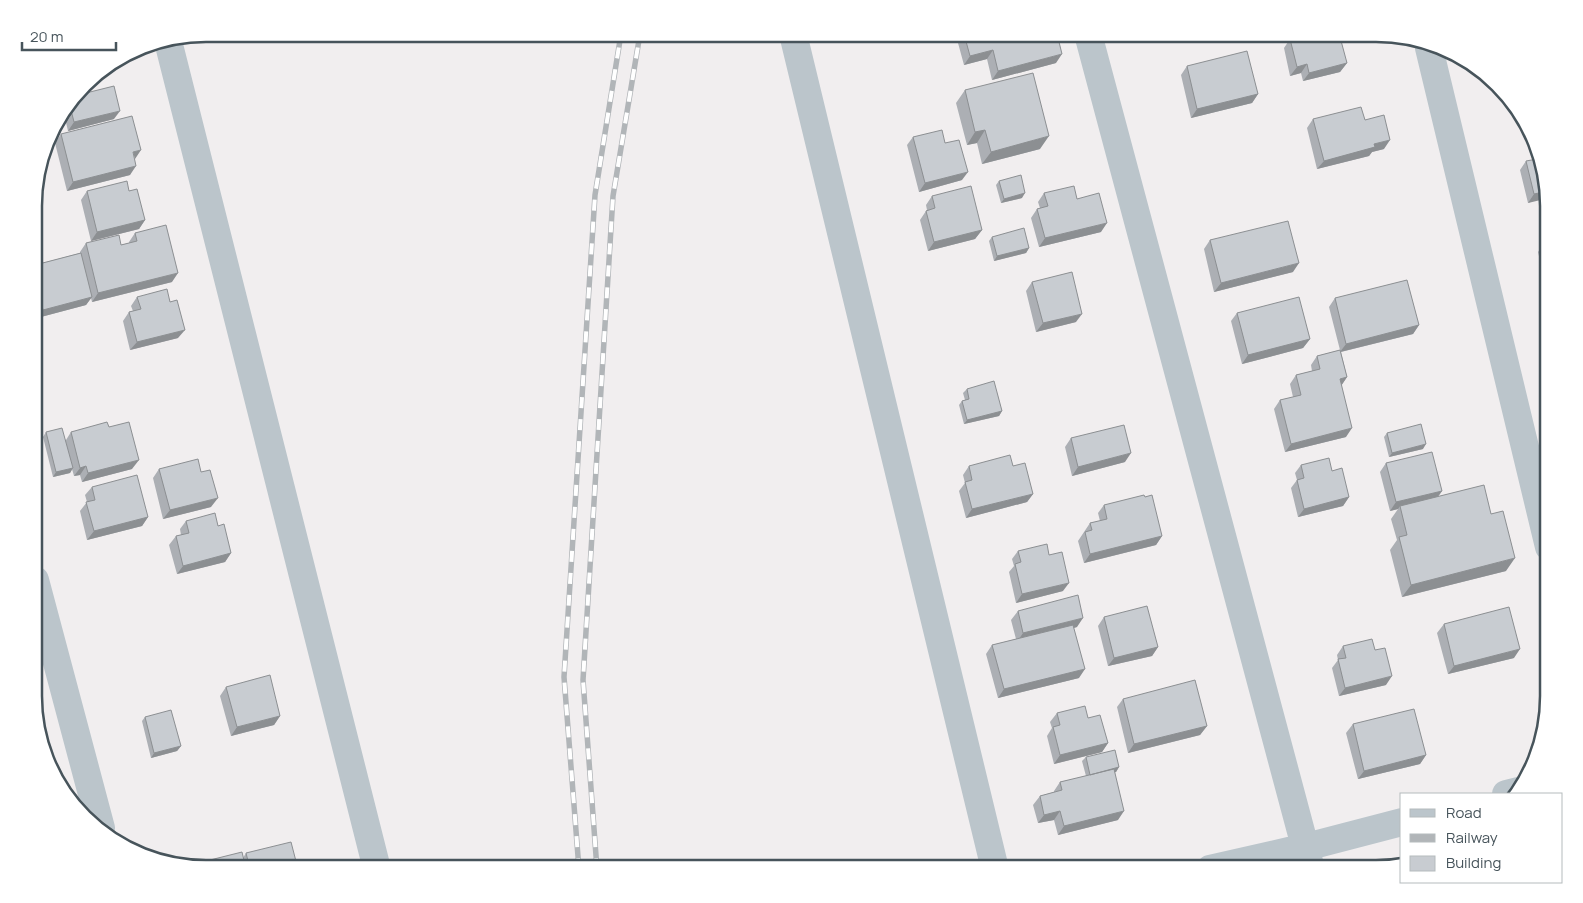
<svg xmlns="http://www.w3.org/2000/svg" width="1583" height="903" viewBox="0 0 1583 903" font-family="Manrope,sans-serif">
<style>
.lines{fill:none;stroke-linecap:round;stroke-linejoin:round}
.street{stroke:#bbc5cb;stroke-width:28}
.rail-casing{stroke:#b1b5b8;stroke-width:5.5}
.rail{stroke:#fff;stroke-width:4;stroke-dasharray:11;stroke-linecap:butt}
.wall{fill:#acafb4}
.shaded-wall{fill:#8c8f92}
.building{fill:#c8ccd1;stroke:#8c8f92}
.rim{fill:none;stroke:#47545b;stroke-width:2.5}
</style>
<rect width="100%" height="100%" fill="#f1eeef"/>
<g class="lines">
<path class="street" d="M793,34L995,869
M1088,34L1311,869
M168,41L377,869
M1429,48L1549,547
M35,580L101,828
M1506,794L1518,791
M1210,869L1306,847L1402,822"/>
<defs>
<path id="rail" d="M579,869L564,677L595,195L621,34
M597,869L583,680L613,196L640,34"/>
</defs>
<use href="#rail" class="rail-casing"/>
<use href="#rail" class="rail"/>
</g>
<path class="wall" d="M964,34L1056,63L992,80L987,59L964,65L958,43Z
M1290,39H1334L1347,63L1340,72L1303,81L1301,73L1290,76L1284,48Z
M1187,66L1258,94L1252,103L1191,118L1181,75Z
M965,90L1040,149L982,164L977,143L967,145L956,103Z
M78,95L114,119L68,131L64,114Z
M1313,119L1365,120L1384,149L1372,152L1369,156L1317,169L1307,128Z
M61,134L134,159L130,175L67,191L55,143Z
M913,137L945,143L962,180L919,192L907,145Z
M1526,161L1549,195L1528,203L1520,170Z
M999,181L1022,198L1001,203L996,185Z
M87,191H129L145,220L139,229L91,241L81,200Z
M1044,193L1077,199L1101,232L1039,247L1031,218L1037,209L1040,208L1038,202Z
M932,196L982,230L975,239L928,251L920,220L926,211L927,210L926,205Z
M1549,232V276L1544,277L1538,252L1544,243L1547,242L1546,236Z
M135,233L172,282L92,302L91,298L86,305L37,318L35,312V265L80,253V252L86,243L121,245L129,243V242Z
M992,237L1029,248L1026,253L994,261L989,241Z
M1210,240L1293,272L1214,292L1204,249Z
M1032,282L1076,322L1036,332L1026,291Z
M137,297L170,302L178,338L130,350L123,321L129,312L133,311L131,306Z
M1335,298L1419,325L1413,334L1341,352L1347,377L1341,386L1346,437L1285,452L1274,409L1280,400L1293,397L1290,384L1296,375L1312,371L1311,365L1317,356L1340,350L1329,307Z
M1237,313L1310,339L1303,348L1242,364L1231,321Z
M967,389L1002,411L999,416L964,424L959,405L962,401L965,400L963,393Z
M109,427L132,469L82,482L80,475L74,476L72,469L70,473L53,477L43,437L46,432L66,440L71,432Z
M1387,433L1423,449L1389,457L1384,437Z
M1071,438L1125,462L1072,476L1065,447Z
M1386,463L1442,491L1438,497L1506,571L1402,597L1390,550L1397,540L1391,519L1398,509L1390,511L1380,472Z
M1301,465L1332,471L1349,497L1343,506L1298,517L1291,488L1297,480L1295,473Z
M969,466H1013L1033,494L1027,502L966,518L959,491L965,483L963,475Z
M159,469L201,472L211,507L163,519L153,478Z
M92,487L148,517L142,526L87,540L80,511L87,502L85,495Z
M1104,505L1162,536L1156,545L1084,563L1078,541L1090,523L1100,521L1098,513Z
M186,521L218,526L231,553L225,562L177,574L169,545L176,536L181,535L180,529Z
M1018,551L1063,591L1016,603L1009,572L1014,566L1012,559Z
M1018,611L1077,627L1074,628L1079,678L998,698L986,654L992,645L1016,639L1011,620Z
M1104,617L1158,647L1152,656L1108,666L1098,626Z
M1444,624L1514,658L1448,674L1437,633Z
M1343,646L1386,685L1339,696L1332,668L1338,660L1337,655Z
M226,687L280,716L274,725L231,736L220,696Z
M1123,699L1207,726L1200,735L1128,753L1117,707Z
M1057,713L1088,718L1108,743L1102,752L1054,764L1047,736L1052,728L1050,722Z
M145,717L181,746L177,751L151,758L142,721Z
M1353,724L1426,755L1420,764L1358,779L1346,733Z
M1086,757L1119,767L1116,772H1115L1118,820L1058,835L1054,820L1038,823L1033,805L1040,796L1054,792V791L1060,782L1086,776L1082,761Z
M246,853L298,869H206L243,858Z"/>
<path class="shaded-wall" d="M1174,34H1186L1172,37Z
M993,50L987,59L964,65L970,56Z
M1062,54L1056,63L992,80L998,71Z
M1347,63L1340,72L1303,81L1309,73Z
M1307,64L1301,73L1290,76L1297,67Z
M1258,94L1252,103L1191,118L1197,109Z
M120,111L114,119L68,131L74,122Z
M985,130L977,143L967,145L975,132Z
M1049,136L1040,149L982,164L991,152Z
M1390,140L1384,149L1372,152L1369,156L1317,169L1324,161L1374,144Z
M141,150L135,159L133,152Z
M136,166L130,175L67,191L73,182Z
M968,172L962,180L919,192L925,183Z
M43,190L37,199H35V192Z
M1548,191L1549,198L1528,203L1534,194Z
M1025,193L1022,198L1001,203L1004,199Z
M145,220L139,229L91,241L97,232Z
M1107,223L1101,232L1039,247L1045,238Z
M982,230L975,239L928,251L934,242Z
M1029,248L1026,253L994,261L997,256Z
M1299,263L1293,272L1214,292L1221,283Z
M1549,271V276L1544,277Z
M178,273L172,282L92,302L98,293Z
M92,297L86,305L37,318L43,310Z
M1082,314L1076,322L1036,332L1043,323Z
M1419,325L1413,334L1340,352L1346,344Z
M185,330L178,338L130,350L137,342Z
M1310,339L1303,348L1242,364L1248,355Z
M1347,377L1341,386L1340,379Z
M1002,411L999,416L964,424L967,420Z
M1352,428L1346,437L1285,452L1291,444Z
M1426,444L1423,449L1389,457L1392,453Z
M1131,453L1125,462L1072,476L1078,467Z
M139,460L132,469L82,482L88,473Z
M86,466L80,475L74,476L80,468Z
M73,468L70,473L53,477L56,472Z
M1442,491L1436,499L1400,506L1398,509L1390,511L1396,502Z
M1033,494L1027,502L966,518L972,509Z
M1349,497L1343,506L1298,517L1304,509Z
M218,498L211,507L163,519L170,510Z
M148,517L142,526L87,540L94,531Z
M1162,536L1156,545L1084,563L1090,554Z
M231,553L225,562L177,574L183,566Z
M1515,558L1506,571L1402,597L1411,585Z
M1069,583L1063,591L1016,603L1022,594Z
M1083,618L1077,627L1017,642L1023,633Z
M1158,647L1152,656L1108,666L1114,658Z
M1520,649L1514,658L1448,674L1454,666Z
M1085,669L1079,678L998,698L1004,689Z
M1392,676L1386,685L1339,696L1345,688Z
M280,716L274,725L231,736L237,727Z
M1207,726L1200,735L1128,753L1134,744Z
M1108,743L1102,752L1054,764L1060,755Z
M181,746L177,751L151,758L154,753Z
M1426,755L1420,764L1358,779L1364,771Z
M1119,767L1116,772L1087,779L1090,775Z
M1060,811L1054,820L1038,823L1044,815Z
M1124,811L1118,820L1058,835L1064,826Z"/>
<path class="building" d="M964,34H1057L1062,54L998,71L993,50L970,56Z
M1310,34H1333L1334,39L1340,37L1347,63L1309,73L1307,64L1297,67L1290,39Z
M1247,51L1258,94L1197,109L1187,66Z
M1033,73L1049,136L991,152L985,130L975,132L965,90Z
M114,86L120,111L74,122L70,106L78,95Z
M1361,107L1365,120L1384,115L1390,140L1374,144L1375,147L1324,161L1313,119Z
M132,116L141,150L133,152L136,166L73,182L61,134Z
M942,130L945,143L959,140L968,172L925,183L913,137Z
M1537,159L1548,191L1534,194L1526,161Z
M39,173L43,190L35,192V184Z
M1021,175L1025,193L1004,199L999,181Z
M127,181L129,191L137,189L145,220L97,232L87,191Z
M971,186L982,230L934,242L926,211L935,208L932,196Z
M1074,186L1077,199L1099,193L1107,223L1045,238L1037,209L1048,206L1044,193Z
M1288,221L1299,263L1221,283L1210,240Z
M166,225L178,273L98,293L86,243L119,235L121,245L137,241L135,233Z
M1024,228L1029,248L997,256L992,237Z
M1549,242V263L1544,243Z
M81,253L92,297L43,310L35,278V265Z
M1072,272L1082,314L1043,323L1032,282Z
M1407,280L1419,325L1346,344L1335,298Z
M167,289L170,302L177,300L185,330L137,342L129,312L141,309L137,297Z
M1299,297L1310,339L1248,355L1237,313Z
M1340,350L1347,377L1340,379L1352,428L1291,444L1280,400L1301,395L1296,375L1320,369L1317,356Z
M994,381L1002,411L967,420L962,401L969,399L967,389Z
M107,422L109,427L129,422L139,460L88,473L86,466L80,468L71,432Z
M1421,424L1426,444L1392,453L1387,433Z
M1124,425L1131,453L1078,467L1071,438Z
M62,428L73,468L56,472L46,432Z
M1432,452L1442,491L1396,502L1386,463Z
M1010,455L1013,466L1025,463L1033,494L972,509L965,482L972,480L969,466Z
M1329,458L1332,471L1342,468L1349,497L1304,509L1297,480L1304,478L1301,465Z
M198,459L201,472L210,470L218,498L170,510L159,469Z
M137,475L148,517L94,531L86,502L95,500L92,487Z
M1484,485L1491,514L1503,511L1515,558L1411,585L1399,537L1407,535L1400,506Z
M1144,495L1145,497L1152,495L1162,536L1090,554L1085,532L1092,530L1090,523L1107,519L1104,505Z
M215,513L218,526L224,524L231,553L183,566L176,536L189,533L186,521Z
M1047,544L1049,555L1062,552L1069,583L1022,594L1015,564L1021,562L1018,551Z
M1078,595L1083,618L1023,633L1018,611Z
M1147,606L1158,647L1114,658L1104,617Z
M1509,607L1520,649L1454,666L1444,624Z
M1073,625L1085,669L1004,689L992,645Z
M1372,639L1375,650L1385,648L1392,676L1345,688L1338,659L1346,658L1343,646Z
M270,675L280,716L237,727L226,687Z
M1195,680L1207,726L1134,744L1123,699Z
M1085,706L1088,718L1100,715L1108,743L1060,755L1053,727L1060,725L1057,713Z
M1414,709L1426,755L1364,771L1353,724Z
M171,710L181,746L154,753L145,717Z
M1115,750L1119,767L1090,775L1086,757Z
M1114,769L1124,811L1064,826L1060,811L1044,815L1040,796L1062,790L1060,782Z
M291,842L298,869H250L246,853Z
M242,852L246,869H206L190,865Z"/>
<path d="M0 0H1583V903H0ZM206 42H1376A164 164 0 0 1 1540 206V696A164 164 0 0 1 1376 860H206A164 164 0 0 1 42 696V206A164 164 0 0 1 206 42Z" fill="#fff" fill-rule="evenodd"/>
<path class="rim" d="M206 42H1376A164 164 0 0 1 1540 206V696A164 164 0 0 1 1376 860H206A164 164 0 0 1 42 696V206A164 164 0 0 1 206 42Z"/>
<rect x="1400" y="793" width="162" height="90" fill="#ffffff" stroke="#b5bbbd"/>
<rect x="1410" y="809" width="25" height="8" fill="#bbc5cb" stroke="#b5bbbd"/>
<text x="1446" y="818" font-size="15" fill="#47545b">Road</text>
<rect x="1410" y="834" width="25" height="8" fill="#b1b5b8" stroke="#b5bbbd"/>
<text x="1446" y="843" font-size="15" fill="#47545b">Railway</text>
<rect x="1410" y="856" width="25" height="15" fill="#c8ccd1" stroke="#b5bbbd"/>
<text x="1446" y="868" font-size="15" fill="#47545b">Building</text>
<path d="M22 42v8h94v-8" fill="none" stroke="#47545b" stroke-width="2.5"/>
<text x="30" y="42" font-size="15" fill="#47545b" stroke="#ffffff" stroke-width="4" paint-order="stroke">20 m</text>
</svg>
